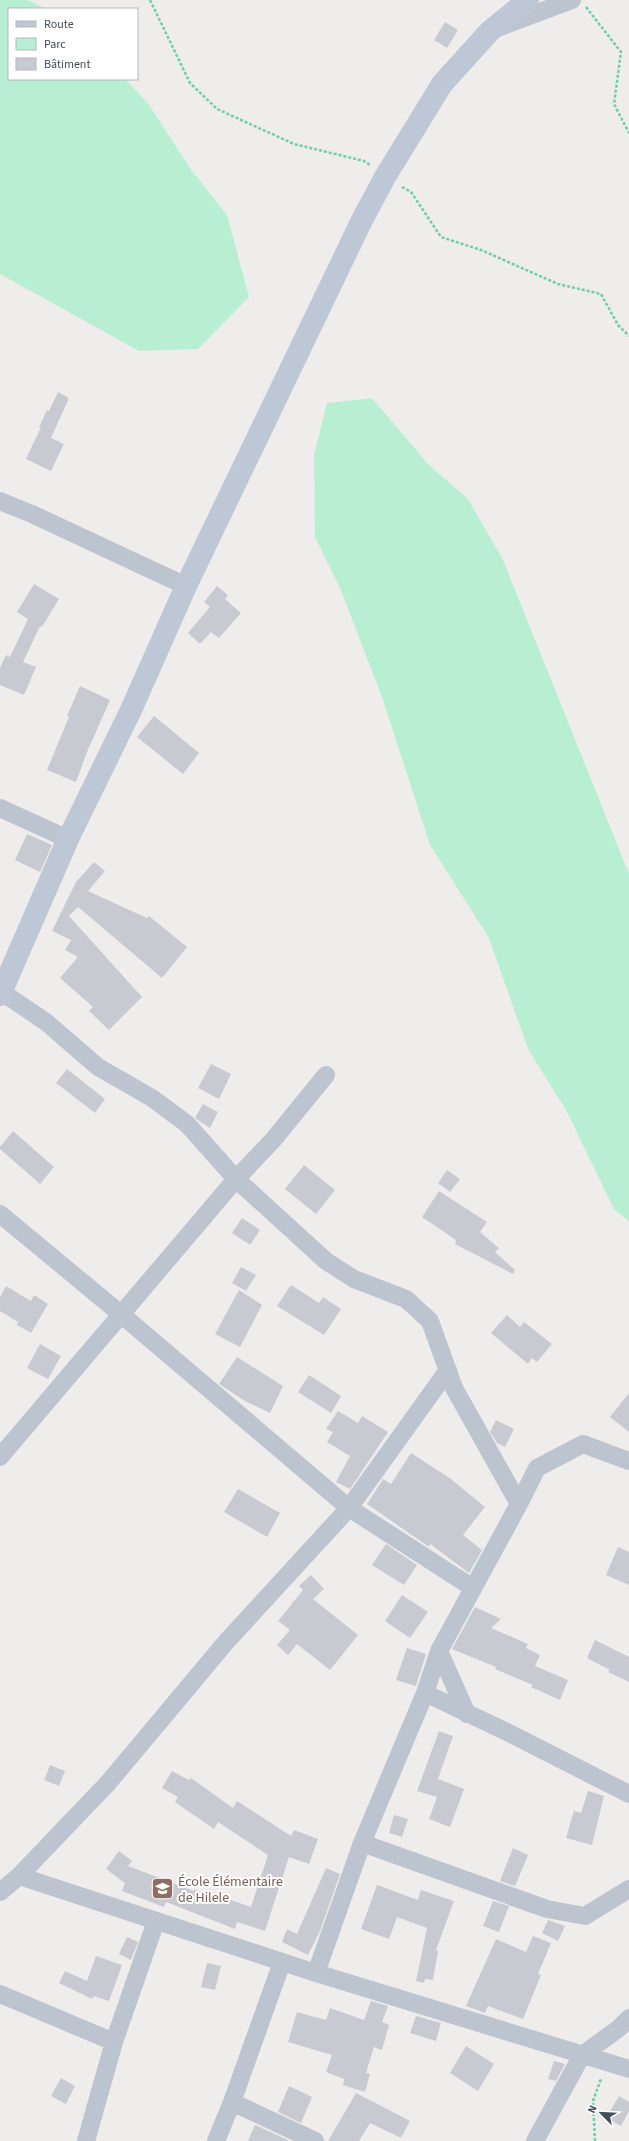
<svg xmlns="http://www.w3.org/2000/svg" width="629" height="2141" viewBox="0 0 629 2141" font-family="'Source Sans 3',sans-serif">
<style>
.green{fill:#b8efd2}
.building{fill:#c8cad2}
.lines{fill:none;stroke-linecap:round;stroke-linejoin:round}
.path{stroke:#6fcda8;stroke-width:2.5;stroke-dasharray:3 2;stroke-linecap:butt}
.street{stroke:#bcc5cf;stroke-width:18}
.secondary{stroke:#bec7d6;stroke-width:22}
.labels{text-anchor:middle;stroke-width:4;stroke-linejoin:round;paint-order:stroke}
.education-label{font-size:14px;fill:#785e54;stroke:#fff;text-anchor:start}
</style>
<rect width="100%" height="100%" fill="#efecec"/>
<path class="green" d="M0,0H28L46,9H9V79H125L147,102L192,171L227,215L249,297L198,349L139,351L0,274Z
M372,398L429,465L468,499L503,560L629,874V1221L614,1209L566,1110L528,1049L489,938L430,845L382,697L340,588L315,537L314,455L327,403Z"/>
<path class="building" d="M445,22L458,30L447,48L434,40Z
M58,392L69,398L51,438L64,444L51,471L26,459L41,427H39L47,410L49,411Z
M34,584L59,599L42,627L40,626L23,662L36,667L24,695L0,685V668L6,655L10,657L28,619L17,612Z
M217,586L228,595L225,599L241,613L219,638L211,632L200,644L188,633L210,607L204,602Z
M80,686L110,700L87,752L76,782L47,770L69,717L67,716Z
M154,716L199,753L183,774L137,737Z
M27,834L52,845L40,872L15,860Z
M94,862L105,871L88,891L147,918L149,916L187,947L162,978L78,907L69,916L142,997L109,1030L89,1011L93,1007L60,978L78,957L65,950L71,940L52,931L76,882Z
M211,1064L231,1074L219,1099L198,1088Z
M67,1069L105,1099L95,1113L56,1083Z
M203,1104L218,1112L210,1128L195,1118Z
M13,1131L54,1167L40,1184L0,1149V1147Z
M304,1165L335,1190L316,1214L285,1189Z
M447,1170L460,1179L450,1192L438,1183Z
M439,1191L487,1222L480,1232L499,1248L495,1252L515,1270L513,1274L455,1244L456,1240L422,1217Z
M242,1218L260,1230L250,1245L232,1233Z
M241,1267L256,1275L246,1291L232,1283Z
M291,1285L319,1303L323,1297L341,1309L324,1335L277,1306Z
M6,1286L31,1301L34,1295L48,1304L31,1333L17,1325L18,1322L0,1311V1297Z
M239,1290L262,1305L240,1347L215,1334Z
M507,1315L520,1327L524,1322L552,1344L537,1362L532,1358L528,1364L491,1333Z
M40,1344L61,1356L48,1379L27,1368Z
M237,1357L283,1386L270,1413L245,1401L219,1384Z
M309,1375L341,1396L331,1413L298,1392Z
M629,1393V1432L610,1417Z
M338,1411L358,1423L362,1416L388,1432L350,1489L336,1482L350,1456L327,1442L333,1432L326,1429Z
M496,1420L514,1429L505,1447L497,1443L490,1432Z
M411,1453L451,1479L485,1507L463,1535L482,1550L469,1573L430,1544L429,1547L367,1504L383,1479L391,1484Z
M238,1489L280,1513L267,1537L224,1512Z
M386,1544L417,1565L404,1585L372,1565Z
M618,1547L629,1552V1585L606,1575Z
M311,1575L324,1589L313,1599L358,1635L330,1670L297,1644L288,1655L277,1645L290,1630L278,1621L303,1590L299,1586Z
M402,1595L428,1612L410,1638L385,1621Z
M475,1607L501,1619L491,1628L528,1644L526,1648L540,1655L535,1666L568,1680L560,1700L531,1687L533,1685L495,1669L496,1667L452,1649Z
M595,1640L629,1657V1682L608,1672L610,1670L587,1658Z
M407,1648L426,1654L416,1686L396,1680Z
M439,1731L453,1736L438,1779L464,1789L450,1827L429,1819L437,1797L417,1791Z
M50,1765L65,1771L59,1786L44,1780Z
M172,1771L189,1780L191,1778L233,1808L237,1801L291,1836L294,1830L318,1839L309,1864L289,1857L265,1931L237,1922L235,1929L166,1902L164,1907L122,1891L125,1883L106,1869L119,1851L132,1861L128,1866L194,1891V1889L209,1896L211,1893L251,1907L268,1855L218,1822L214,1829L175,1802L178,1797L162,1788Z
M588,1791L604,1796L592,1845L566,1838L574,1811L581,1813Z
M394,1815L408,1819L402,1837L389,1833Z
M513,1848L528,1855L515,1886L500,1881Z
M326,1868L340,1874L320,1931L308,1955L282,1942L287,1929L297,1934Z
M377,1885L418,1900L421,1890L454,1901L436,1950L438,1951L433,1980L425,1979L424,1983L416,1981L427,1928L397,1917L389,1939L361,1929Z
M493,1901L509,1906L499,1932L483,1926Z
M548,1920L565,1926L558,1941L542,1933Z
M533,1936L551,1943L538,1974L541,1975L523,2019L488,2006L485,2013L466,2006L496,1939L526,1952Z
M127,1937L138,1942L131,1960L119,1954Z
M96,1956L122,1965L109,2001L94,1996L92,1999L59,1983L65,1971L87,1981Z
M207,1963L221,1966L215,1990L201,1987Z
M371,2001L388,2006L382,2022L389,2025L382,2050L374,2047L366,2073L370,2074L365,2092L343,2085L344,2079L326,2072L332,2055L288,2042L297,2012L326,2020L330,2008L364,2020Z
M416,2016L441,2023L436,2041L410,2033Z
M466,2046L494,2064L478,2091L450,2073Z
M554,2061L565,2064L556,2081L548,2079Z
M61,2078L75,2086L66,2104L51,2096Z
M289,2086L312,2097L301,2123L278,2112Z
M356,2093L410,2121L401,2138L370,2123L359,2141H328Z
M619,2096L629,2102V2111L621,2126L606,2118Z
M255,2125L290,2141H248Z"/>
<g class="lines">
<path class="path" d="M150,0L190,83L217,109L294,144L364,161L370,165
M586,7L621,52L614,104L629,133
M402,187L411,192L441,237L481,250L558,284L601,294L618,325L629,336
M595,2141L593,2101L601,2079"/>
<path class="street" d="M500,27L572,0
M0,501L32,514L186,586
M0,808L68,839
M0,991L46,1022L98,1067L152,1098L187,1124L236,1179L326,1261L354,1279L406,1299L430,1321L454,1388L519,1504L439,1651L425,1693L362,1843L316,1973
M0,1214L122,1315L349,1508L473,1588
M0,1457L236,1179L273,1140L326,1075
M519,1504L537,1468L583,1444L629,1461
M439,1651L467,1714
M425,1693L511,1734L629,1794
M362,1843L547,1909L585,1916L629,1889
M19,1876L316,1973L629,2069
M0,1892L19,1876L108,1783L226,1642L349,1508L448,1370
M0,1994L114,2042
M232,2102L315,2141
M86,2141L114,2042L156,1921
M216,2141L232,2102L282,1962
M535,2141L582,2055L618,2029L629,2018"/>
<path class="secondary" d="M0,995L68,839L131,710L186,586L362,220L385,177L442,84L490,31L528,0"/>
</g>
<defs>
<symbol id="school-square" viewBox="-11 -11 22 22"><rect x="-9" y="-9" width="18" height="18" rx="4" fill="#8d6e63" stroke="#fff"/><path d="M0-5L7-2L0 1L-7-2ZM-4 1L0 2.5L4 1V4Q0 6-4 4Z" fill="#fff"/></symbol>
</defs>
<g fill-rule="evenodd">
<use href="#school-square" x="150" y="1876" width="25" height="25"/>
</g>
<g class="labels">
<g class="education-label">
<text x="178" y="1886">École Élémentaire<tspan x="178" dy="16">de Hilele</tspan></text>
</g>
</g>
<rect x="8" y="8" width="130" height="72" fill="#ffffff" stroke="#b4b8bd"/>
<rect x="16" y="21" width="20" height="6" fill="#bec7d6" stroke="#b4b8bd"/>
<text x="44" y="28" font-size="12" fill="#444d5a">Route</text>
<rect x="16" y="38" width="20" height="12" fill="#b8efd2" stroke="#b4b8bd"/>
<text x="44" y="48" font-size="12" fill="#444d5a">Parc</text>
<rect x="16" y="58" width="20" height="12" fill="#c8cad2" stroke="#b4b8bd"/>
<text x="44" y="68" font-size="12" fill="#444d5a">Bâtiment</text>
<g transform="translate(601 2113) rotate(294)" stroke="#ffffff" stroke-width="3" paint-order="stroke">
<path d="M0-3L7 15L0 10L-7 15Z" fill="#444d5a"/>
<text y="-6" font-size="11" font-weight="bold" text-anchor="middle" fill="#444d5a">N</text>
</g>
</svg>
